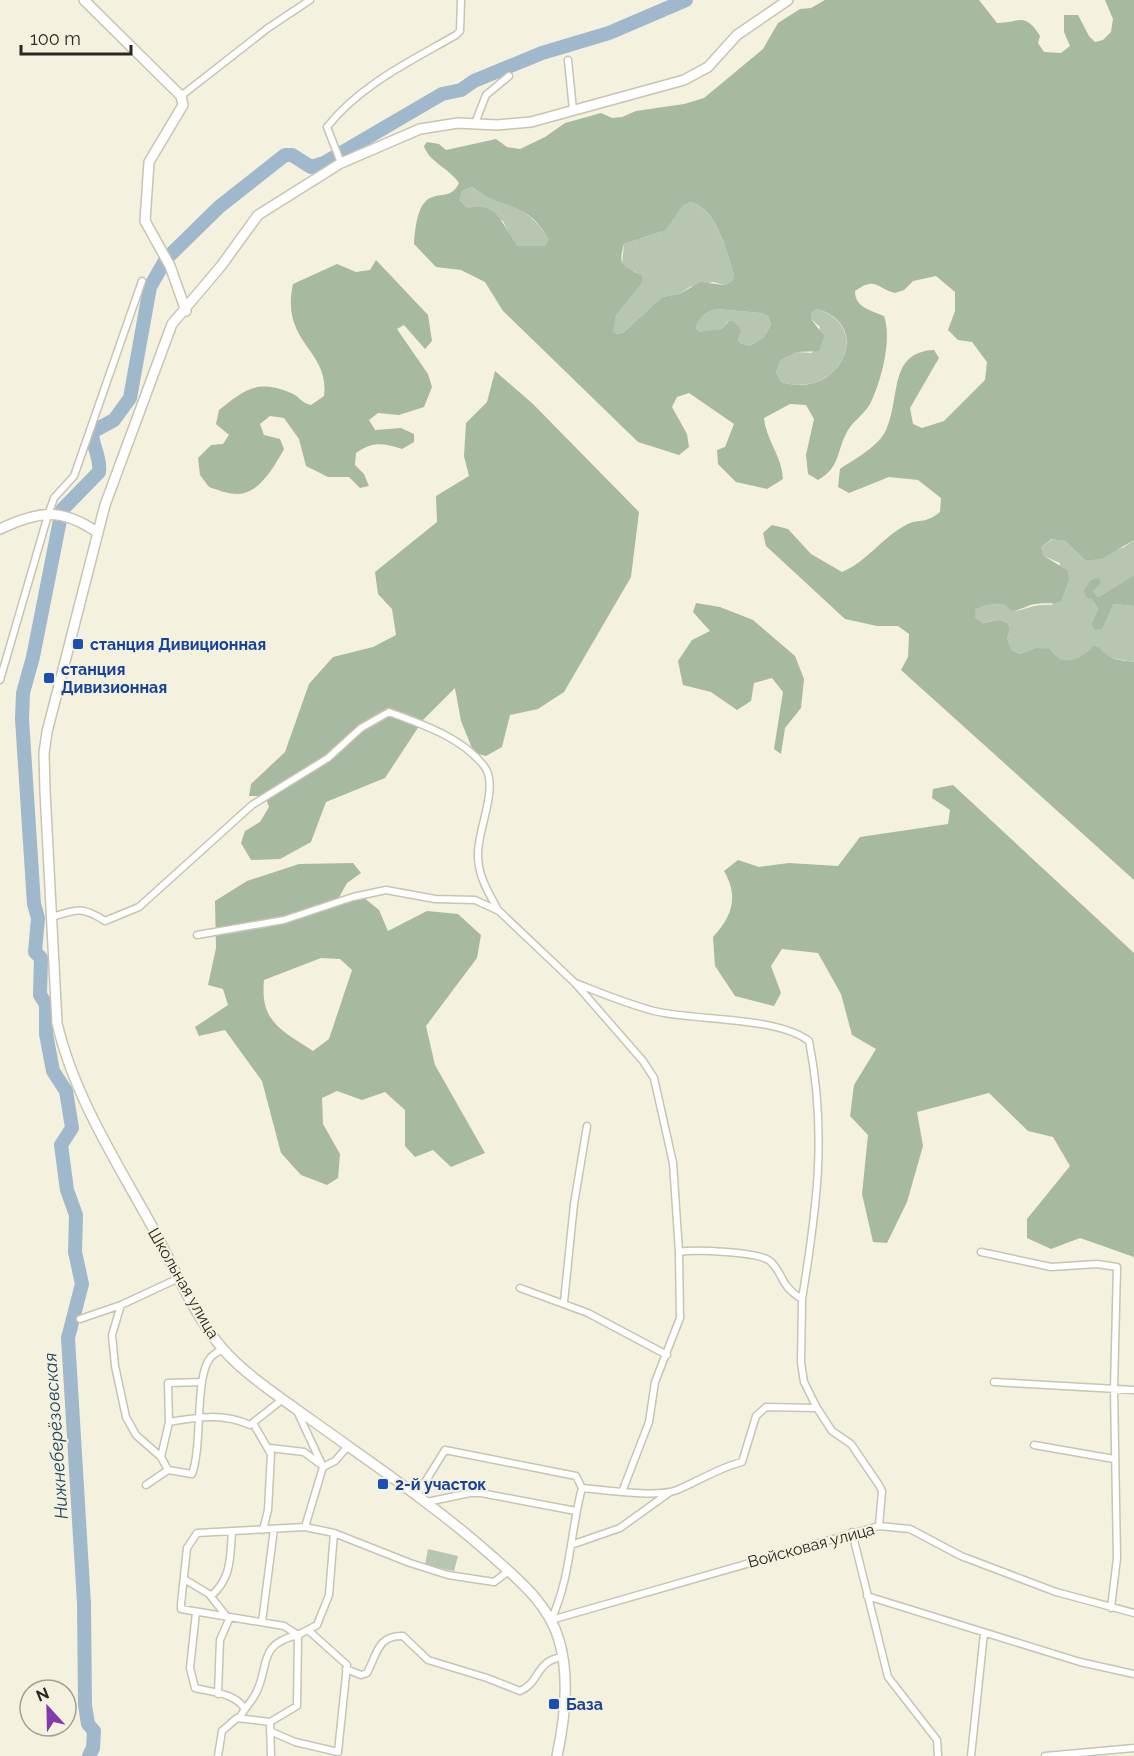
<svg xmlns="http://www.w3.org/2000/svg" width="1134" height="1756" viewBox="0 0 1134 1756" font-family="Raleway,sans-serif">
<style>
.green{fill:#b6c6b0}
.forest{fill:#a7b9a0;fill-rule:evenodd}
.lines{fill:none;stroke-linecap:round;stroke-linejoin:round}
.river{stroke:#9fb8cc;stroke-width:14}
.street-casing{stroke:#c8c4b2;stroke-width:9}
.secondary-casing{stroke:#c8c4b2;stroke-width:12}
.street{stroke:#fff;stroke-width:6}
.secondary{stroke:#fff;stroke-width:9}
.transit-dot{fill:#1a4fb4;stroke:#f5f1df;stroke-width:2}
.labels{text-anchor:middle;stroke-width:4.5;stroke-linejoin:round;paint-order:stroke}
.transit-label{font-size:16px;font-weight:bold;fill:#164399;stroke:#f5f1df;text-anchor:start}
.street-label{font-size:16px;fill:#292721;stroke:#f5f1df}
.water-label{font-size:18px;font-style:italic;fill:#194462;stroke:#f5f1df}
</style>
<rect width="100%" height="100%" fill="#f5f1df"/>
<path class="green" d="M472,187C482,196 490,196 502,200C521,208 538,220 548,239L545,246H518L511,238L503,221L466,207L460,200L462,191Z
M690,202C718,210 726,250 734,275L732,281L724,285L713,282L690,287L679,294L662,297L624,332L618,334L612,332L616,316L642,283L636,272L626,270L622,263L624,244L666,230L683,204Z
M717,309L761,313L768,316L771,325L764,337L750,346L740,343L728,321L721,329L699,333L694,328C700,316 705,312 717,309Z
M817,309C875,327 839,400 781,382L776,372L781,360L797,352L812,353L820,327L811,319L810,311Z
M1053,539L1065,541L1086,561L1124,547L1134,540V575L1098,597L1093,591L1091,580L1092,599L1098,609L1093,624L1113,604L1134,606V662C1105,658 1097,651 1068,662L1035,648L1020,654L1012,650L1007,639L1010,630L998,620L983,623L975,619V610L986,605L1003,604L1011,611C1027,611 1031,603 1052,605L1060,563L1044,556L1041,547Z
M428,1549L458,1556L454,1571L425,1565Z"/>
<path class="forest" d="M825,0H979L997,23C1020,23 1024,11 1040,36L1038,43L1044,52L1061,53L1070,46L1064,32V15H1078L1089,36L1095,42L1103,40L1111,32L1113,19L1105,0H1134V540L1103,558L1086,561L1065,541L1052,539L1041,547L1044,556L1067,570L1069,579L1061,601C1051,605 1046,602 1035,604C1027,605 1020,611 1011,611L1003,604L986,605L975,610V618L983,623L998,620L1007,623L1010,630L1007,639L1012,650L1020,654L1035,648L1049,649C1064,668 1078,661 1094,646L1099,647C1107,660 1120,660 1134,662V880L901,670L908,657L909,634L898,626H877L845,619L766,546L763,533L772,525L788,529L811,554L842,572C868,561 880,539 906,525C918,518 924,525 940,512L941,498L918,480L889,477L849,493L838,487L840,469C855,459 879,446 886,430C901,397 888,352 934,350L939,358L910,408L913,424L922,428L944,421L985,380L987,362L972,342L958,340L948,330L955,311V292L936,276L913,281L904,290L895,293C876,288 876,276 855,291C855,308 871,310 884,316C892,339 882,379 871,402C866,413 854,420 848,430C836,451 841,467 818,480L808,474L806,455L814,419L806,405L790,404L764,418C766,440 782,456 783,479L767,489L736,482L718,464L717,450L725,447L734,424L689,393L677,397L672,407L687,434L689,447L679,455L638,442L503,311L485,282L461,270L436,267L414,244C419,171 446,211 459,183C450,169 428,161 424,146L427,142L439,144L446,150L496,139L507,147L520,149L545,137L565,123L601,113L612,118L622,117L636,111L684,104L704,98L763,49L778,23L800,9L811,8ZM472,187C499,209 528,200 548,239L545,246H518C506,233 501,209 481,207C475,206 472,209 466,207L460,200L462,191ZM690,202C718,209 726,251 734,275L732,281L724,285L701,282L679,294L662,297L624,332L618,334L613,332L616,316L642,283V276C627,266 616,270 624,244L666,230L683,205ZM717,309L761,313L768,316L771,325L764,337L750,346L740,343L738,339L741,330L733,321H729L721,329L699,332L695,328C700,316 705,312 717,309ZM817,309C875,325 840,401 781,382L776,372L781,360L797,352L819,351L824,336L811,319V312Z
M376,260L428,315L432,341L425,349L404,325L397,329L428,374L432,387L424,407L399,415L378,413L369,420L375,430L401,428L414,434V442L402,449C383,443 373,441 356,453L355,465L364,474L369,486L360,488L349,477H328L306,466L299,439L284,418L270,416L260,424L264,435L280,439L284,449C275,465 259,495 237,494C228,494 218,490 209,487L200,475L198,458L211,445L223,444L229,435L216,424L219,410C245,389 258,379 291,393C299,396 301,403 311,405L324,396C330,349 280,344 293,284L337,264L356,272L370,270Z
M495,371L533,404L639,512L631,577L564,692L538,709L510,715L502,747L486,756L474,753L461,721L455,688L423,720L385,778L326,802L311,842L280,859L251,860L241,843L245,831L260,822L269,807L265,796H249L251,784L285,752L309,684L333,657L373,647L396,635L392,609L378,594L375,572L437,522L436,496L469,476L464,456L466,423L487,402Z
M1134,575V606L1113,604L1102,629L1095,630L1092,624L1098,609L1092,599L1086,597L1084,590L1091,580L1099,578L1101,582L1093,591L1098,597Z
M696,603L720,607L753,620L795,656L804,679L801,708L785,728L781,754L774,749L783,692L772,678L754,683L751,701L737,710L711,692L683,685L678,661L692,640L710,631L693,612Z
M953,785L1134,953V1257L1080,1238L1051,1249L1027,1238V1219L1070,1166L1053,1137L1028,1131L989,1093L917,1112L923,1146L907,1202L887,1243L873,1242L862,1194L868,1135L850,1116L854,1085L876,1049L852,1035L841,994L818,953L782,949L771,966L781,993L774,1006L735,996L715,966L713,937C732,917 739,896 724,871L738,860L759,867L789,863L838,866L860,837L948,824L950,810L932,798L933,789Z
M353,863L361,873L347,883L333,908L363,897L379,910L388,931L427,911L458,914L481,935L477,958L426,1026L435,1065L485,1153L451,1167L433,1150L415,1157L405,1146V1110L385,1092L362,1100L337,1091L322,1098L323,1124L340,1154L338,1178L327,1185L301,1175L281,1153L262,1081L225,1030L199,1036L195,1027L228,1005L223,989L208,985L216,948L215,901L247,881L299,864ZM321,958L340,959L352,970L329,1039L313,1051C281,1030 260,1022 264,980Z"/>
<g class="lines">
<path class="river" d="M89,1756L93,1748L94,1731L88,1724L85,1705L84,1603L68,1338L82,1284L75,1252L76,1215L67,1190L61,1145L72,1128L66,1091L53,1071L46,1034V1004L40,995L41,958L35,952L38,918L34,904L22,719L23,693L33,657L62,510L99,472C101,457 92,446 92,432L114,420L130,398L150,287L166,259L219,207L285,155H292L311,167L324,163L442,94L461,90L474,81L542,53L609,33L686,0"/>
<defs>
<path id="street" d="M568,60L573,110
M181,96L268,28L310,0
M475,123L486,95L509,76
M341,163L327,127C360,85 411,61 456,35L460,31L461,0
M0,680L48,515L54,498L74,476L142,281
M52,917C76,909 83,906 105,921L139,907L252,805L328,758L361,728L389,712C421,724 462,737 484,766C500,786 477,830 478,855C478,876 488,892 498,910
M197,935L284,920L353,897L386,890L435,899L475,900L499,911L575,983L643,1061L654,1078L673,1163L679,1252
M575,983C601,993 627,1004 654,1011C695,1021 776,1016 809,1041C827,1132 817,1208 802,1299
M981,1252L1051,1267L1097,1264L1117,1267L1114,1389L1117,1558L1111,1608
M520,1288L588,1313L667,1355
M564,1302L574,1204L587,1126
M121,1305L112,1335L115,1366L126,1417L136,1435L161,1457
M80,1319L121,1305L179,1278
M994,1382L1134,1390
M298,1413L323,1467
M169,1422C198,1417 223,1413 250,1425L283,1399
M253,1423L271,1454L268,1510L263,1530
M1034,1445L1114,1459
M270,1448L304,1452L320,1464
M323,1467L335,1461L348,1446
M168,1470L161,1457L169,1422L168,1383L202,1382
M146,1485L168,1470L192,1474C203,1445 194,1376 211,1357C214,1354 219,1351 223,1349
M622,1492L649,1422L655,1382L680,1318L679,1252C695,1249 759,1252 770,1261C785,1275 778,1284 802,1299L801,1363L804,1382L817,1408
M417,1495L445,1450L576,1476L582,1488
M427,1502L470,1493H481L576,1511
M852,1532L888,1677L937,1740L938,1756
M334,1533L410,1563L448,1575L494,1582L509,1571
M571,1545L620,1528L670,1492
M184,1579L209,1594L227,1617
M211,1596C232,1578 230,1557 232,1531
M867,1596L1080,1662L1134,1674
M196,1612L190,1668L195,1688C212,1692 235,1693 245,1709
M551,1620L879,1526L910,1529L961,1556L1056,1592L1134,1613
M551,1620C571,1578 570,1532 582,1488C605,1490 657,1498 677,1490C699,1481 718,1468 742,1462L756,1416L766,1407L817,1408L832,1431L851,1444L879,1485L882,1491L879,1526
M262,1622L274,1529
M298,1635L284,1626L181,1609V1604L187,1548L197,1533L305,1527
M346,1669L361,1675L367,1673C377,1655 377,1635 403,1636L428,1660L487,1678L520,1691C540,1683 535,1661 562,1657
M218,1694L220,1640L230,1617
M240,1717C245,1708 252,1701 256,1693C270,1666 257,1644 298,1635
M270,1722L271,1756
M270,1731L295,1742L338,1752L347,1665L308,1630
M218,1756L222,1731L237,1718L270,1722L297,1706L298,1635L317,1625L329,1595L334,1533L305,1527L323,1467
M971,1756L984,1633
M1045,1756L1134,1748"/>
<path id="secondary" d="M84,0L181,96L183,105L149,162L145,221L170,266L186,311
M0,529C38,511 62,507 98,533
M557,1756C565,1719 570,1677 559,1640C549,1605 519,1580 493,1557C436,1506 374,1465 313,1421C284,1400 245,1375 222,1348C193,1314 175,1269 154,1230C118,1164 74,1097 57,1023L45,791L44,753L47,732L105,505L172,324L221,266L258,215L341,163L420,129L458,123L497,125L531,122L684,80L708,67L737,35L788,0"/>
</defs>
<use href="#street" class="street-casing"/>
<use href="#secondary" class="secondary-casing"/>
<use href="#street" class="street"/>
<use href="#secondary" class="secondary"/>
</g>
<g class="transit-dot">
<rect x="72" y="638" width="12" height="12" rx="3"/>
<rect x="43" y="672" width="12" height="12" rx="3"/>
<rect x="377" y="1478" width="12" height="12" rx="3"/>
<rect x="548" y="1698" width="12" height="12" rx="3"/>
</g>
<g class="labels">
<g class="transit-label">
<text x="90" y="650">станция Дивиционная</text>
<text x="61" y="675">станция<tspan x="61" dy="18">Дивизионная</tspan></text>
<text x="395" y="1490">2-й участок</text>
<text x="566" y="1710">База</text>
</g>
<g class="street-label">
<text transform="translate(184 1283) rotate(60)" y="6">Школьная улица</text>
<text transform="translate(811 1545) rotate(-15)" y="6">Войсковая улица</text>
</g>
<g class="water-label">
<text transform="translate(56 1436) rotate(-94)" y="6">Нижнеберёзовская</text>
</g>
</g>
<g transform="translate(48 1708) rotate(338)"><circle r="28" fill="#f5f1df" stroke="#a3a093" stroke-width="1.5"/>
<path d="M0-4.5L10 22L0 15L-10 22Z" fill="#823aad"/>
<text y="-9" font-size="16" font-weight="bold" text-anchor="middle" fill="#292721">N</text>
</g>
<path d="M21 45v9h110v-9" fill="none" stroke="#292721" stroke-width="3"/>
<text x="30" y="45" font-size="18" fill="#292721" stroke="#f5f1df" stroke-width="4.5" paint-order="stroke">100 m</text>
</svg>
